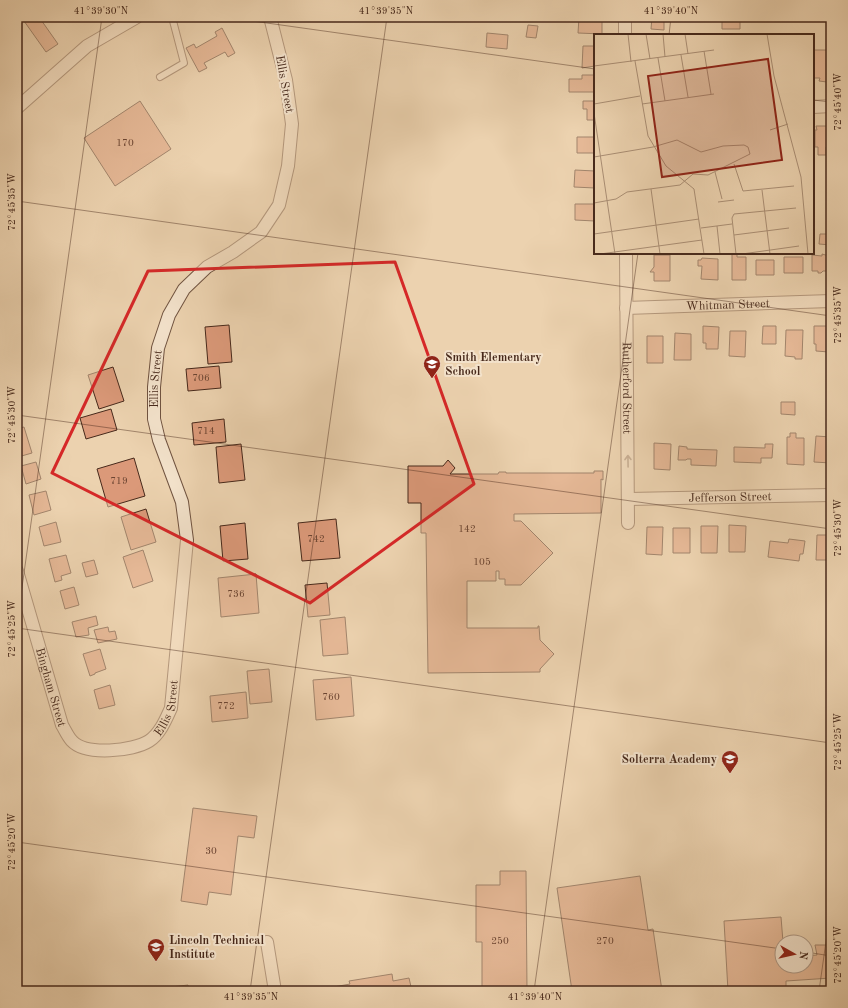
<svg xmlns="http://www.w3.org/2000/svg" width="848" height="1008" viewBox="0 0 848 1008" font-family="'Old Standard TT',serif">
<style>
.building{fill:#db9979;stroke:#47291b}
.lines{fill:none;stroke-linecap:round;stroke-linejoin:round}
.service-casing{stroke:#705340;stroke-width:8}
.minor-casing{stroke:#705340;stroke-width:14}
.service{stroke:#f3e2cb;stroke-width:6}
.minor{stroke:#f3e2cb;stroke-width:12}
.oneway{stroke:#9d8673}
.marked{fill:none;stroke:#d62828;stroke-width:3;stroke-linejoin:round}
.ticks{fill:none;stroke:#47291b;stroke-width:1;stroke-opacity:0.45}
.labels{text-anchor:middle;stroke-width:4;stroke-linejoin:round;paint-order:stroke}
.number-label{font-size:10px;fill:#6c4532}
.street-label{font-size:12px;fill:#47291b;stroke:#f3e2cb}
.poi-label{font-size:12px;font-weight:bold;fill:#47291b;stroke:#f3e2cb;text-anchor:start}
.inset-road{fill:none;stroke:#aa8e74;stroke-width:1}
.view{fill:#8f2418;fill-opacity:0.15;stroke:#8f2418;stroke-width:2}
.inset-edge{fill:none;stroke:#47291b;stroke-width:2}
.neatline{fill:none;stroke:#47291b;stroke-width:1.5}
.ticks-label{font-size:10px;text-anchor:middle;fill:#47291b}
</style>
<rect width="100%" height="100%" fill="#ecd2af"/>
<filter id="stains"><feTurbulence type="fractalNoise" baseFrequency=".005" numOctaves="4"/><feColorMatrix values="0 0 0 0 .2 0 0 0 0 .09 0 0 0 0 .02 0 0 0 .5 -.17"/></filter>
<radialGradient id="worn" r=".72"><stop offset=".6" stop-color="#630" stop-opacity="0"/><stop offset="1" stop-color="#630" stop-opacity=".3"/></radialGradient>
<path class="building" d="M30,17H39L58,44L46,52L24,21Z
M579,17H602V34L578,33Z
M652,17H664V30L651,29Z
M722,17H740V29H722Z
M528,25L538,26L536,38L526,37Z
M222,28L235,53L228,57L225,52L204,63L207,68L199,72L186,48L194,44L196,48L217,36L215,32Z
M487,33L508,35L507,49L486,47Z
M583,46H595V66L582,68Z
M813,50H828L827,82L819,81L820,78H813Z
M582,75H595V92H569V79H582Z
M140,101L171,149L115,186L84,138Z
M583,101H595V120H587V109H583Z
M816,126H830L831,147H826V155H818V147H815V130H817Z
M577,137H595V153H577Z
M575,170L595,171V188L574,187Z
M575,204H595V221L575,220Z
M820,234H831V245L819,244Z
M732,254H737V257H746V280H732Z
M822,254L829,256V271H823L821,273H818V271H812V255L822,256Z
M654,255H670V281H654V272H650L654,267Z
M784,257H803V273H784Z
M702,258L718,259V280L701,279L702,266H698V260H701Z
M756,260H774V275H756Z
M229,325L232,362L208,364L205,327Z
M703,326L719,327L718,349H706V343H703Z
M763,326H776V344H762Z
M814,326H830L829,352L816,351V344H814Z
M786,330H803L802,359H795V357L785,356Z
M17,331L21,332L17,344Z
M730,331H746L745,357L729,356Z
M675,333L691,334V360H674Z
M647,336H663V363H647Z
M219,366L221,388L188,391L186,369Z
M113,367L124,401L99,409L88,375Z
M17,398L22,416L17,417Z
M781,402H795V415L781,414Z
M111,409L117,430L86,439L80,418Z
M224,419L226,442L194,445L192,423Z
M24,427L32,453L18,457L17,429Z
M790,433H796V438H804V465L787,464V437H790Z
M816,436L831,437V463L814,462Z
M654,443L671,444L670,470L654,469Z
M241,444L245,480L219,483L216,447Z
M765,444H773L772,458H761V463L734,462V447L765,448Z
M679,446L687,447V449L717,450L716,466L691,465V459H687L686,460H678Z
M134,458L145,496L108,507L97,469Z
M448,460L455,468L450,474H498L499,472H506V473H594V471H603V480L601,479V513L514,514V521H521L553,553L521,585H505V579H499V571H496V581H467V628H538V626H539L540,640L554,654L540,669V672L428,673L426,533H421V503H408V466H443Z
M36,462L41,479L26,484L21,466Z
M46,491L51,510L34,515L29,495Z
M146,509L156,542L131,550L121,517Z
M336,519L340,558L302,561L298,523Z
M56,522L61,542L44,546L39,527Z
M245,523L248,559L223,561L220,526Z
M729,525L746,526L745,552H729Z
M701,526H718L717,553H701Z
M647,527H663L662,555L646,554Z
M673,528H690V553H673Z
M817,535H831V560H816Z
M789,539L805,541L803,554H800L799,561L768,557L770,541L788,543Z
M143,550L153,581L133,588L123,557Z
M66,555L71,573L61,576L62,580L55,582L49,559Z
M94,560L98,574L86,577L82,563Z
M256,574L259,613L221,617L218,578Z
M327,583L330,615L308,617L305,585Z
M74,587L79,605L65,609L60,591Z
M96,616L98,625L88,628L89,635L76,637L72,622Z
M345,617L348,654L323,656L320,620Z
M108,627L109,632L115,631L117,639L98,643L94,630Z
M100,649L106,669L95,673V674L90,676L83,654Z
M269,669L272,702L250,704L247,671Z
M351,677L354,716L316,720L313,680Z
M110,685L115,705L99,709L94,690Z
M246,692L248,718L212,722L210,696Z
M193,808L257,816L254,838L238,836L231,895L209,892L207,905L181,901Z
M500,871H526L527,991H482V942H476V885H500Z
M640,876L648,930L653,929L662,991H572L557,888Z
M781,917L783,942H782V966H806V956L817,955L815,945H827V955H831V978L786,981V987L728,991L724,921Z
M392,974L393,981L409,978L412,991H323V989L350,984L349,981Z
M188,985L189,991H138Z"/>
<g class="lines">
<defs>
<path id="service" d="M160,77L184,63L172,17"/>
<g id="minor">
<path d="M625,17V35"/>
<path d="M813,107L831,106"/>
<path d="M17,108L87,46L137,17"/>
<path id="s1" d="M626,253L628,523"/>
<path id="s2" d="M626,308L831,301"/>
<path id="s3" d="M629,499L831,495"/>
<path id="s4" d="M17,571L62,725C65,730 68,737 72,741C86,756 133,751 149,741C160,734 166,719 171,708L187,540L182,502L159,440L154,419V387L158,348L169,315L184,289L207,267L233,252L261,232L279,205L288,166L292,124L286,80L270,17"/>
<path d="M267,942L275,991"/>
</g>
</defs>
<use href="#service" class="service-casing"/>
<use href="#minor" class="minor-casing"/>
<use href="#service" class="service"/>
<use href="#minor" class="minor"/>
</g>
<defs><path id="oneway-shaft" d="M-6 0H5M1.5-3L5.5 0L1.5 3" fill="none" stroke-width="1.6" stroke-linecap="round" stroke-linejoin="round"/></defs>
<use class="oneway" href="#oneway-shaft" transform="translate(628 461) rotate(-91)"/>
<path d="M0 0H848V1008H0ZM395,262L474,484L310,603L52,473L148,271Z" fill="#ecd2af" fill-opacity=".55" fill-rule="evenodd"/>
<path class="marked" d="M395,262L474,484L310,603L52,473L148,271Z"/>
<path class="ticks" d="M224,17L595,69M669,35L671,17M813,100L831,102M17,201L831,316M17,415L831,529M17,623L102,17M17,628L831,743M17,842L782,949M806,952L831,956M250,991L387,17M534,991L638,253M819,991L831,906"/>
<defs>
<symbol id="school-pin" viewBox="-11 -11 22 30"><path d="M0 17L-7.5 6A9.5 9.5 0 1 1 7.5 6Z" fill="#8f2418" stroke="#f3e2cb"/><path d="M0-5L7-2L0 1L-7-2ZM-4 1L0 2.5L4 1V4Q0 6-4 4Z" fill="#fff"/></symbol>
<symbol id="university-pin" viewBox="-11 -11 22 30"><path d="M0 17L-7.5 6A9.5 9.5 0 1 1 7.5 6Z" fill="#8f2418" stroke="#f3e2cb"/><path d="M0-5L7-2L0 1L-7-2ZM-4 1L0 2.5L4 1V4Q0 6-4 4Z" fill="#fff"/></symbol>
</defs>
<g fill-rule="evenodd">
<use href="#school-pin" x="422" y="354" width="20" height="27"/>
<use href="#school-pin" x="720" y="749" width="20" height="27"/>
<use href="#university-pin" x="146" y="937" width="20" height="27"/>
</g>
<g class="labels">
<g class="number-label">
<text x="125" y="146">170</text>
<text x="201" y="381">706</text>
<text x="206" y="434">714</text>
<text x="119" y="484">719</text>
<text x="467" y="532">142</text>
<text x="316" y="542">742</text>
<text x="482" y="565">105</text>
<text x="236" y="597">736</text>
<text x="331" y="700">760</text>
<text x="226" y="709">772</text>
<text x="211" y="854">30</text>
<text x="500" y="944">250</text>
<text x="605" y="944">270</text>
</g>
<g class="street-label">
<text transform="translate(285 84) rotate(80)" y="4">Ellis Street</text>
<text dy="4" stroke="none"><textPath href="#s2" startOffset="102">Whitman Street</textPath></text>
<text dy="4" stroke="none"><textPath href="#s4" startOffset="635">Ellis Street</textPath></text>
<text dy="4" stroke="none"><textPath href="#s1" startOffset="135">Rutherford Street</textPath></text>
<text dy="4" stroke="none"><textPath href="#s3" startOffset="101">Jefferson Street</textPath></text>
<text dy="4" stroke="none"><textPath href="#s4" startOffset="121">Bingham Street</textPath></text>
<text dy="4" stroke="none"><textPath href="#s4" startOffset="299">Ellis Street</textPath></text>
</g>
<g class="poi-label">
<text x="445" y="361">Smith Elementary<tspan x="445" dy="14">School</tspan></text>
<text x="717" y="763" text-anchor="end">Solterra Academy</text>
<text x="169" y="944">Lincoln Technical<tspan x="169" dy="14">Institute</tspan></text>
</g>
</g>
<g transform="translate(594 34)">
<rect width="220" height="220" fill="#ecd2af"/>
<path class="inset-road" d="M34,0L37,28M52,0L56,25M69,0L71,23M91,0L94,20M173,0L180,42L207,143L214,220M110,17L117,60M87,21L94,63M64,24L71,67M41,27L54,102L72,132L100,155L110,220M0,32L120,16M0,70L46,62M48,70L120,60M0,79L21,220M176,96L194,90M0,123L59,113L83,106L107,118L129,112L150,111L154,113L156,120L114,141L99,140L86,151L33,158L22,165L0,169M140,130L149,157L200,152M121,138L128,165M57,155L66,220M168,156L176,220M124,168L140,166M123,192L126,220M107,194L138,190M0,200L105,185M140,201L195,194M6,220L108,206M142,220L138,184L140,180L202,174M148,220L205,212"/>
<path class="view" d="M174,25L188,126L68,143L54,42Z"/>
<rect width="220" height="220" class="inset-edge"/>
</g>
<rect width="848" height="1008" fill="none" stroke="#ecd2af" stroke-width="44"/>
<g transform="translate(794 954) rotate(98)"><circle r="19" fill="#f3e2cb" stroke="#ae9885"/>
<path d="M0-3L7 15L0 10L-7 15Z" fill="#8f2418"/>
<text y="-6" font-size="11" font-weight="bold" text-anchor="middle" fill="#47291b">N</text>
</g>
<rect x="22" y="22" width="804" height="964" class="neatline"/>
<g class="ticks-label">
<text x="101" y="14">41°39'30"N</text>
<text x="386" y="14">41°39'35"N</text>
<text x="671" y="14">41°39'40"N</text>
<text transform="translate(837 102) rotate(-90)" y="4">72°45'40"W</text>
<text transform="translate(11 202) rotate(-90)" y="4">72°45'35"W</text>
<text transform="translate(837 315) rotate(-90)" y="4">72°45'35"W</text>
<text transform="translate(11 415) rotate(-90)" y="4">72°45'30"W</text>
<text transform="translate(837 528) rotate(-90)" y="4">72°45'30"W</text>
<text transform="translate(11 629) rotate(-90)" y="4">72°45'25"W</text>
<text transform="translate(837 742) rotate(-90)" y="4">72°45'25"W</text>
<text transform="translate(11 842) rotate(-90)" y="4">72°45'20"W</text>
<text transform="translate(837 955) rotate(-90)" y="4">72°45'20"W</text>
<text x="251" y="1000">41°39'35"N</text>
<text x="535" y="1000">41°39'40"N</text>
</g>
<rect width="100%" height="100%" filter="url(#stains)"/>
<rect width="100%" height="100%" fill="url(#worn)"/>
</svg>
